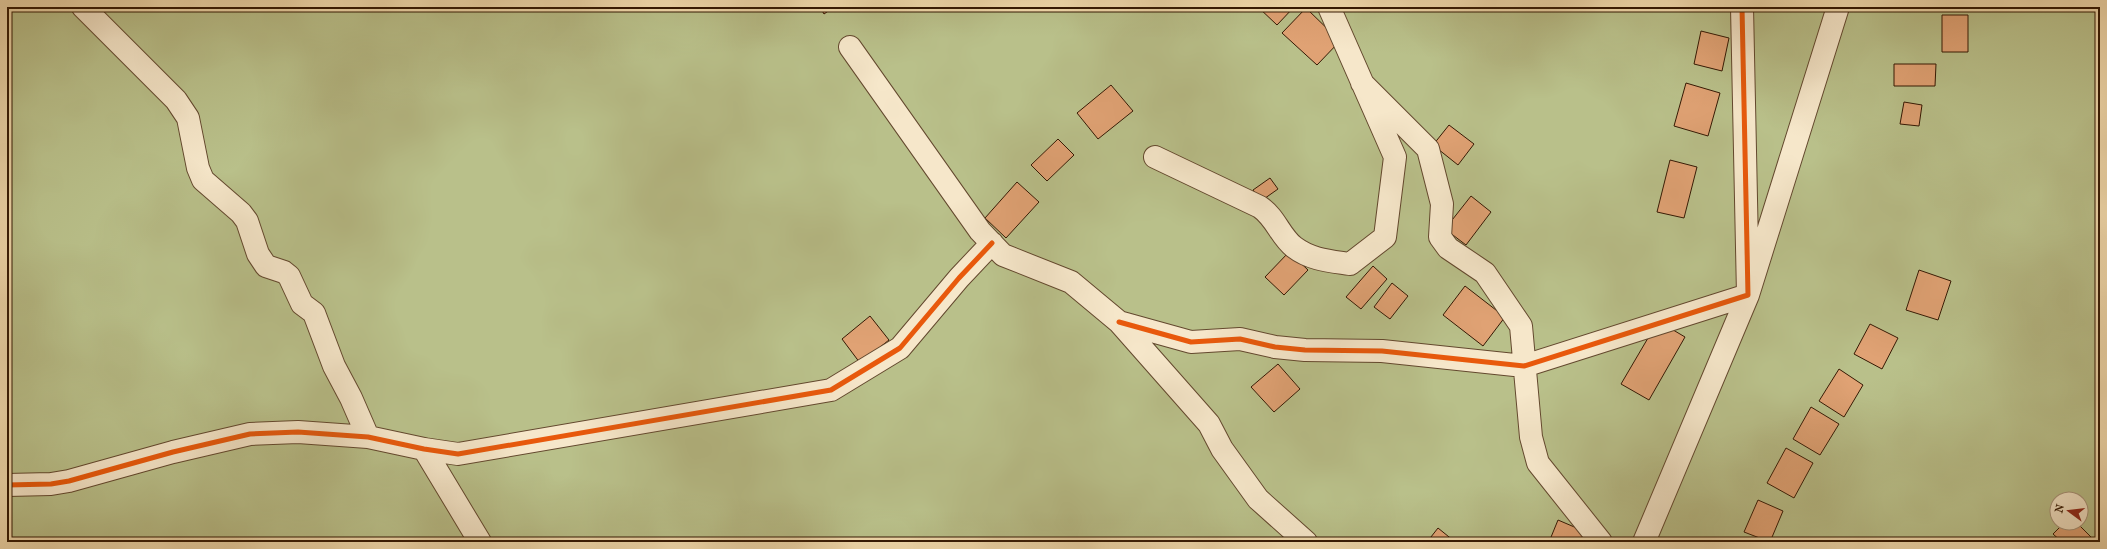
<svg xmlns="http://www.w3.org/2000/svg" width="2107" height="549" viewBox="0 0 2107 549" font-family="'IM FELL French Canon',serif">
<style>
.green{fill:#b9c08a;stroke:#766c46;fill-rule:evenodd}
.building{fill:#e0a274;stroke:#341803}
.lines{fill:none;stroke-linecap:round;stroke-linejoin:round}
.street-casing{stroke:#63482e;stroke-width:24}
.street{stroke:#f6e7ca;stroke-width:22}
.cycleway-casing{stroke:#f6e7ca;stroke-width:8}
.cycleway{stroke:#e8590c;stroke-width:5}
</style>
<rect width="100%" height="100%" fill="#f1daad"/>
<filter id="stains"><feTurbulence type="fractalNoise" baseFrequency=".005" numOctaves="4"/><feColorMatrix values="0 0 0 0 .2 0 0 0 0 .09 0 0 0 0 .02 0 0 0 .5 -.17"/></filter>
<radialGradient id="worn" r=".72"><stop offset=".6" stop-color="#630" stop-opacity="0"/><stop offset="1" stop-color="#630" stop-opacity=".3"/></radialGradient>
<path class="green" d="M7,7H2100V542H7ZM2057,499H2081V523H2057Z"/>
<path class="building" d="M820,7H834L824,14Z
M1258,7H1294L1277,25Z
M1306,8L1340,41L1317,65L1282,33Z
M1942,15H1968V52H1942Z
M1701,31L1729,38L1722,71L1694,64Z
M1894,64H1936L1935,86H1894Z
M1686,83L1720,93L1708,136L1674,126Z
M1111,85L1133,111L1098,139L1077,113Z
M1904,102L1922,105L1919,126L1900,124Z
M1449,125L1474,144L1458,165L1433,145Z
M1058,139L1074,155L1047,181L1031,165Z
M1670,160L1697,167L1684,218L1657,212Z
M1270,178L1278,189L1261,201L1253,190Z
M1017,182L1039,202L1006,238L985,218Z
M1471,196L1491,212L1466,245L1445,229Z
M1289,252L1308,270L1284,295L1265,277Z
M1373,266L1387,279L1361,309L1346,297Z
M1919,270L1951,281L1938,320L1906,310Z
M1392,283L1408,296L1390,319L1374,307Z
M1465,286L1505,317L1483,346L1443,315Z
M870,316L889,340L860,363L842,339Z
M1658,321L1685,337L1649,400L1621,384Z
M1870,324L1898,338L1882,369L1854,354Z
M1278,364L1300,389L1274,412L1251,387Z
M1839,369L1863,385L1844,417L1819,401Z
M1811,407L1839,424L1820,455L1793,439Z
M1786,448L1813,463L1794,498L1767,483Z
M1758,500L1783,511L1770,542L1744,532Z
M1558,520L1586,532L1582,542H1549Z
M2064,523H2077L2096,542H2062L2053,534Z
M1438,528L1454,541L1453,542H1427Z"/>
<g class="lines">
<defs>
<path id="street" d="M83,7L176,100L188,118L198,168L203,180L241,213L247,221L258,254L266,266L284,272L289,276L302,304L314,313L334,366L351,398L368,437
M850,47L980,231L1003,255L1071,282L1119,322L1209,424L1222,449L1258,499L1306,542
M1362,83L1428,149L1442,204L1440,237L1448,248L1485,273L1521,326L1531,437L1538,463L1601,542
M1155,157L1260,207C1276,218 1280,236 1294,247C1311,260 1330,261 1350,264L1385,237L1395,157L1329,7
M1119,322L1191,342L1240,339L1275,347L1305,350L1382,351L1524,366L1748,295L1742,7
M424,449L480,542
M7,485L51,484L69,481L173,452L250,434L298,432L368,437L424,449L458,454L831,390L900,348L959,278L992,243
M1644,542L1748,295L1838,7"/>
</defs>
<use href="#street" class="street-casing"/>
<use href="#street" class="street"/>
<defs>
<path id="cycleway" d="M1119,322L1191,342L1240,339L1275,347L1305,350L1382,351L1524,366L1748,295L1742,7
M7,485L51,484L69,481L173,452L250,434L298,432L368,437L424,449L458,454L831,390L900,348L959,278L992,243"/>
</defs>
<use href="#cycleway" class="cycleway-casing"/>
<use href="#cycleway" class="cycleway"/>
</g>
<rect width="2107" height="549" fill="none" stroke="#f1daad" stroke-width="24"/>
<rect x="8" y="8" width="2091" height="533" fill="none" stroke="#341803" stroke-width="2"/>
<rect x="12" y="12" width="2083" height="525" fill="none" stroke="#341803"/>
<g transform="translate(2069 511) rotate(285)"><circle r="19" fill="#f6e7ca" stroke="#a8947a"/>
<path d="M0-3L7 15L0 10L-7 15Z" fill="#8f2418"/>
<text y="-6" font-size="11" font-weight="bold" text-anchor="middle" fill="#341803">N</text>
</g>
<rect width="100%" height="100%" filter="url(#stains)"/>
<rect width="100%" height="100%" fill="url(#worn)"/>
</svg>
